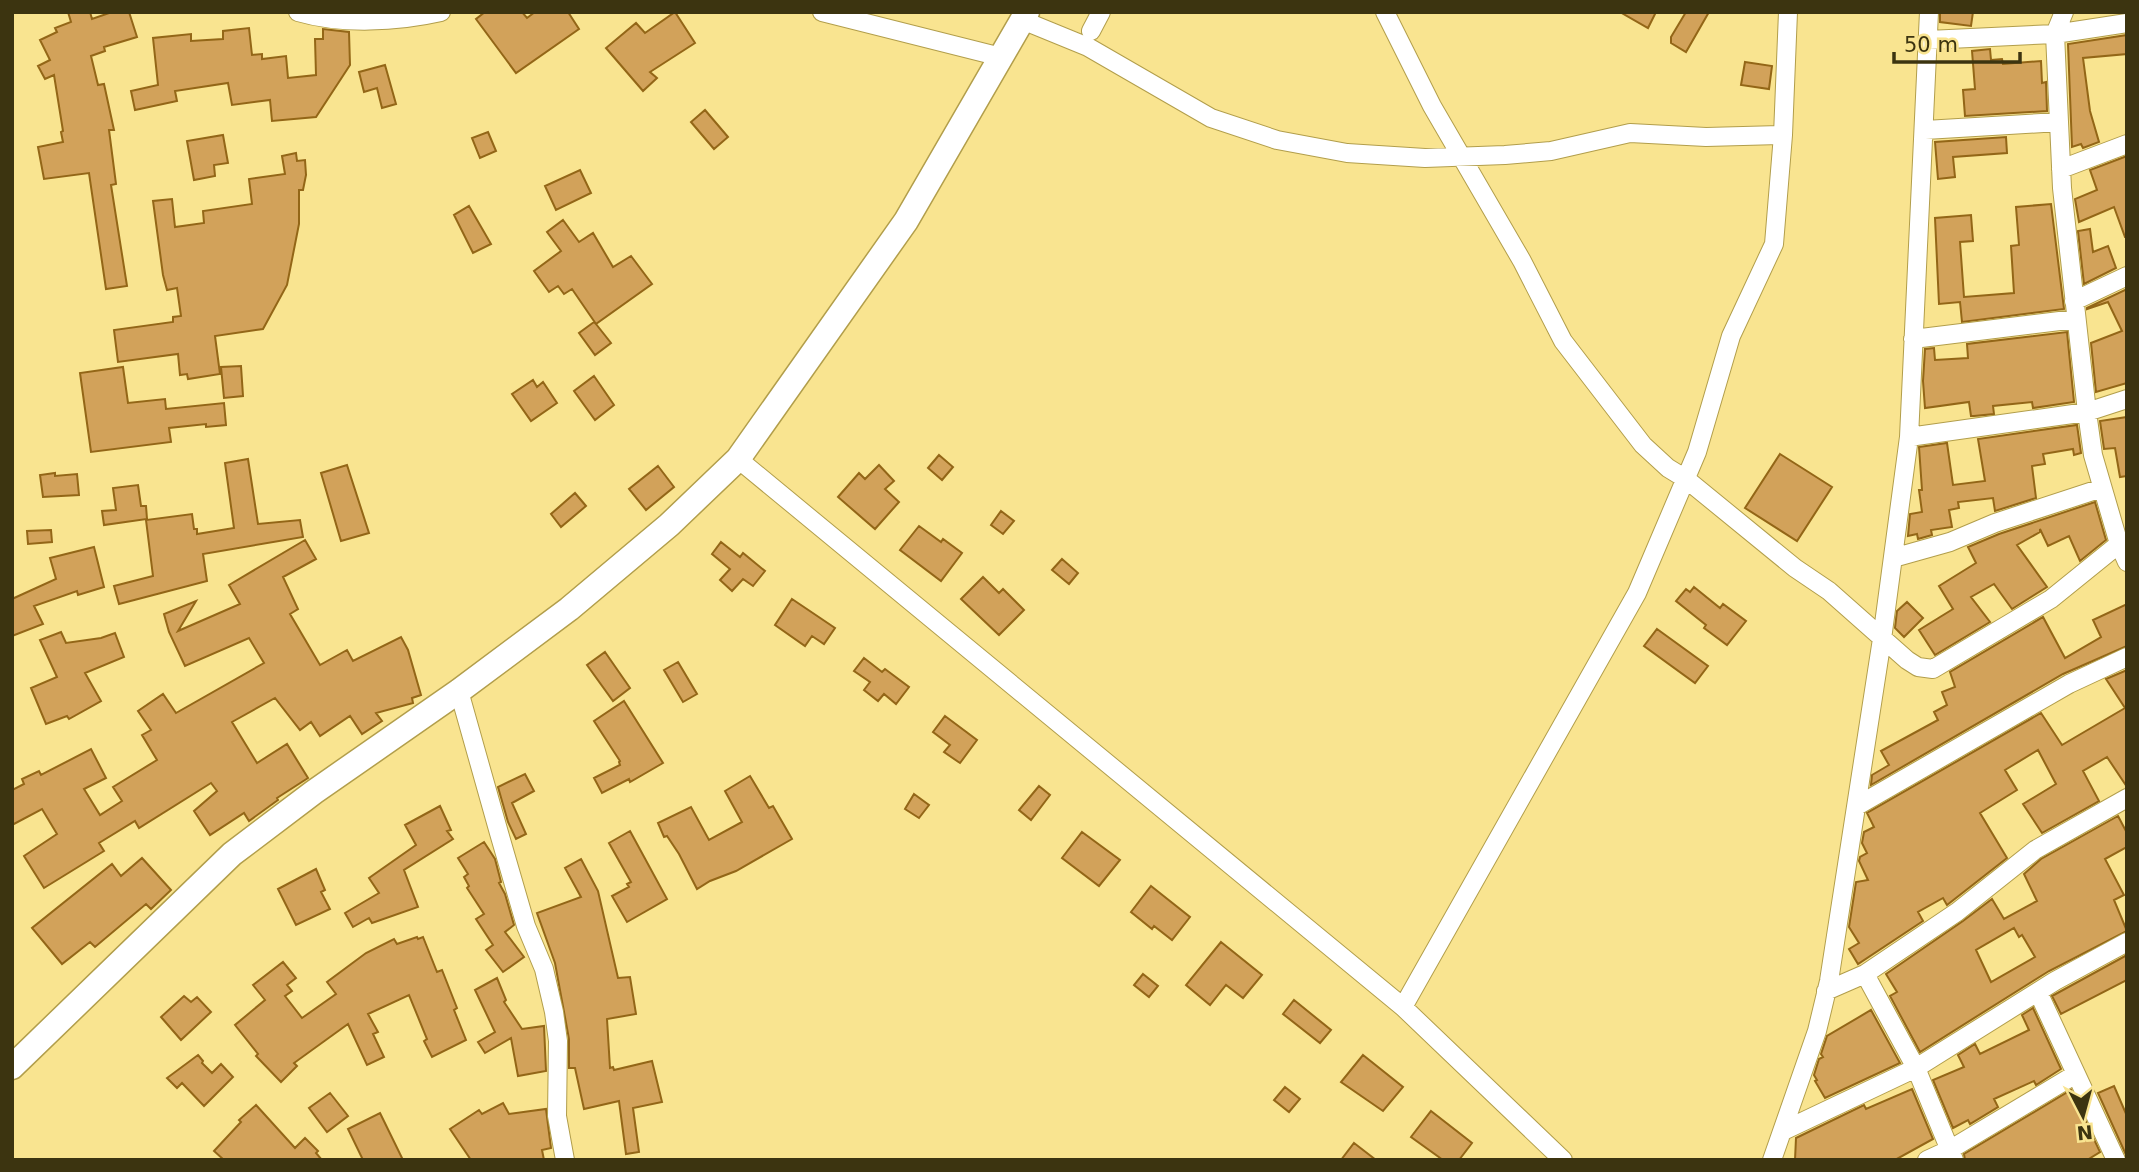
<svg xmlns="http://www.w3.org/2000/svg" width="2139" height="1172" viewBox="0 0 2139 1172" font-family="'DejaVu Sans',sans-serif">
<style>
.building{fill:#d2a25a;stroke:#936617;stroke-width:2;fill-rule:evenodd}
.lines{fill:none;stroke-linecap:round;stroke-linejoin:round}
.street-casing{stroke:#b29e4b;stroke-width:20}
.secondary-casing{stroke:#b29e4b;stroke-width:27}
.street{stroke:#fff;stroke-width:18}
.secondary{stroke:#fff;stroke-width:24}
</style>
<rect width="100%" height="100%" fill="#f9e490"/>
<path class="building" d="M68,12H90L92,19L112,12H129L137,37L104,47L105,51L91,56L98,85L104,84L114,130H109L116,184L111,185L127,286L106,289L89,173L44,179L38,147L63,142L61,132L63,131L54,75L45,79L38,66L50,60L40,40L57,32L55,28L71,22Z
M485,12H522L527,18L535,12H568L579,29L516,73L476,19Z
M675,12L695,43L650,72L657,78L643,91L606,48L636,23L645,33Z
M1620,12H1656L1648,28Z
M1686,12H1709L1686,52L1671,43V37Z
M1940,12H1973L1971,26L1940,22Z
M249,28L252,55L262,54V59L286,56L288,78L316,75L315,39H323V29L349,32L350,65L316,117L272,121L270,100L232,105L228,83L175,91L177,101L135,110L131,91L158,85L153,38L191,34V41L223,39V31Z
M2127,35V54L2083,58L2090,111L2099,142L2083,148L2081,144L2072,147L2068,44Z
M1990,49L1991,60L2002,59L2003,64L2041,61L2042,83L2046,82L2047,111L1965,116L1963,90L1975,89L1972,51Z
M1745,62L1772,66L1769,89L1741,85Z
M385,65L396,104L382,108L377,88L364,92L359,72Z
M705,110L728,137L714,149L691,122Z
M488,132L496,151L480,158L472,138Z
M223,135L228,163L214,165L215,176L194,180L187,141Z
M2006,137L2007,153L1953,157L1955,177L1938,179L1935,142Z
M296,153L297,161L305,160L306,175L303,190H299V224L287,285L263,329L215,336L220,374L188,379L187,374L180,375L178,354L118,362L114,330L173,322V317L181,316L177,288L167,290L163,275L153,201L172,199L175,227L204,223L203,211L252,204L249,179L285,174L282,156Z
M2127,156V237H2125L2114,207L2079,222L2075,199L2097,190L2090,170Z
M580,170L591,193L556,210L545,186Z
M2051,204L2064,309L1962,322L1960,302L1939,304L1935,218L1971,215L1973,241L1960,242L1964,297L2014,293L2011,246L2019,245L2016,207Z
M469,206L491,244L473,253L454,215Z
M563,220L579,242L593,233L613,267L631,256L652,284L596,324L611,343L595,355L579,333L594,322L596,324L572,289L564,294L558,286L549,292L534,271L561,251L547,232Z
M2090,229L2093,252L2108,246L2116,268L2084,284L2078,231Z
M2127,289V383L2096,392L2091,343L2122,331L2108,302L2087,309V308Z
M2067,332L2074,402L2033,408L2032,402L1993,406L1994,414L1974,416H1971L1969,402L1925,408L1923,381L1925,349L1934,348L1935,360L1968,358L1967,344Z
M241,366L243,396L224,398L221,367Z
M123,367L128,403L165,399L166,409L224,403L226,425L206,427V424L169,428L171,442L91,452L80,373Z
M594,376L614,405L595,420L574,391Z
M533,380L537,387L543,382L557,403L531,421L512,394Z
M2127,417V476L2120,477L2115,448L2104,449L2100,421Z
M2077,425L2081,453L2074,455L2073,449L2043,454L2045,464L2032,466L2036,498L1995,511L1993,498L1958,502L1959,508L1949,510L1952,527L1931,530L1932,535L1918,539L1917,534L1908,536L1910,514L1922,512L1919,490H1922L1919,447L1947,443L1953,485L1985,481L1978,439Z
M1780,454L1832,487L1797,541L1745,508Z
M939,455L953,467L942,480L928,468Z
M248,459L258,524L300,520L303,537L203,554L207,581L119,604L114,586L153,576L146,520L192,514L194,529H197V534L234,528L225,463Z
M347,465L369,533L341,541L321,473Z
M879,465L894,481L885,489L899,502L875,529L838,497L859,473L865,479Z
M658,466L674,487L646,510L629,489Z
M55,473V476L77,474L79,495L43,497L40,475Z
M138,485L141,506H146L147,519L104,525L102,511L116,510L113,488Z
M575,493L586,506L561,527L551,514Z
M2095,502L2106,540L2080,561L2069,536L2048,546L2040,529V532L2017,545L2047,587L2012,609L1994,584L1971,597L1990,622L1935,655L1919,630L1953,609L1939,586L1976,563L1968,547L1999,534Z
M1001,511L1014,521L1003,534L991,525Z
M919,526L941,542L943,539L962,553L941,581L900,550Z
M51,530L52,542L28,544L27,531Z
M305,540L316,559L283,577L298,609L290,614L320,665L347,650L353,661L401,637L408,650L421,695L412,698L413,703L376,713L382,721L362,734L350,716L320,736L311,722L300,730L275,698L232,722L257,763L287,744L308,778L277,798L278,800L249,821L244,813L210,835L194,811L217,791L211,783L139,828L135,821L99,843L104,851L44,888L24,856L57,834L42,809L12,825V790L24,784L22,779L39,771L41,775L91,749L106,778L84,789L100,815L122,801L113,787L157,760L142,735L151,730L138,711L163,694L176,713L264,663L249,638L185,666L169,632L164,614L196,601L178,631L240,604L229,585Z
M721,542L740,557L743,553L765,571L753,586L743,579L732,591L720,580L730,569L712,554Z
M94,547L104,587L78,595L77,591L34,606L43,624L12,636V599L56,579L50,558Z
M1062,559L1078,573L1069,584L1052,570Z
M983,577L999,593L1003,589L1024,610L999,635L961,599Z
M1694,587L1720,608L1723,604L1746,621L1727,645L1704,628L1706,625L1676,601L1686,589L1690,592Z
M792,599L835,628L824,644L812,636L805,646L775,625Z
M1907,602L1923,618L1904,637L1895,628L1897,611Z
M2127,604V646L2063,674L1871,785L1872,775L1889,765L1881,751L1938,720L1934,712L1947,705L1942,692L1955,687L1950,672L2043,617L2065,658L2101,637L2093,620Z
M1657,629L1708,666L1695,683L1644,646Z
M61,632L66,643L101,638L115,633L124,657L85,673L101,701L69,719L67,716L46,724L31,688L57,677L40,640Z
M605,652L630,688L613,701L587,665Z
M864,658L882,672L885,669L909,687L896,704L884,694L878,701L864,690L870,682L854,671Z
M678,662L697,694L683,702L664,670Z
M2127,670V787L2107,757L2083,771L2099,801L2042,833L2023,804L2056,784L2038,750L2005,770L2017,790L1980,813L2007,858L1947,905L1943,898L1918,912L1923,921L1858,964L1849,949L1859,943L1849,927L1856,882L1868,880L1859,861L1860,857L1867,853L1862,843L1864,832L1874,827L1867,813L2041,713L2062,745L2125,708L2106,679Z
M624,701L663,763L630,782L629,779L602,793L594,778L620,765L619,762L620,761L594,721Z
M945,716L977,740L960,763L944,752L950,745L933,732Z
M525,774L534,791L512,803L526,834L516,839L508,822L498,787Z
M750,776L769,808L773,806L792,839L736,871L710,881L697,889L679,854L667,836L664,837L658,823L691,807L709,840L742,822L725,791Z
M1039,786L1050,795L1031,820L1019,810Z
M914,794L929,805L919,818L905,809Z
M440,806L451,830L447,831L453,839L404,870L418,907L372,923L369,918L353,927L345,913L379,893L369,878L416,845L405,825Z
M2118,816L2127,833V847L2105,859L2124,895L2114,900L2127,931L2049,971L1920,1052L1890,996L1897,992L1886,974L1963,921L1992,899L2004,919L2037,901L2024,874L2041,859ZM2014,928L2019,937L2022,935L2035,957L1991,982L1976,950Z
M630,831L667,899L627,922L612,896L629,887L627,884L631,882L609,843Z
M1082,832L1120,860L1099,886L1062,858Z
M484,842L495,859L501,882L499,883L505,894L514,925L505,932L524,957L503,972L486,950L493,945L476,919L484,914L467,888L469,886L464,877L468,874L458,858Z
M142,858L171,890L151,909L146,904L95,947L90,942L62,964L32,928L112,864L121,876Z
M581,859L598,891L618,978L630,977L636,1014L607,1019L610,1068L613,1067L614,1070L652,1061L662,1102L633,1108L639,1152L626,1154L619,1101L584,1109L575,1068H569V1039L555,963L537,913L581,897L565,868Z
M316,869L325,890L321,892L330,909L296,925L278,889Z
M1151,886L1190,917L1172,940L1154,926L1152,929L1131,912Z
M417,937L418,939L423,937L437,972L442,970L457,1008L454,1010L466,1040L432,1057L424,1041L427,1039L409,995L368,1014L378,1032L373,1034L384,1057L367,1065L348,1024L294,1063L297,1066L281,1082L256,1056L258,1054L235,1025L265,1000L253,985L283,962L296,978L287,985L292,991L285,996L302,1018L336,994L327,982L366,953L394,939L397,944Z
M1221,942L1262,975L1243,998L1226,985L1210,1005L1186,985Z
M2127,955V980L2061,1014L2052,996Z
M1143,974L1158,986L1149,997L1134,985Z
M497,978L506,1000L504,1002L522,1029L544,1026L546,1071L518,1076L511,1038L485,1053L478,1042L495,1032L475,990Z
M184,996L191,1002L197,997L211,1012L181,1040L161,1017Z
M1294,1000L1331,1030L1320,1043L1283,1014Z
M2033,1008L2061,1069L2036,1085L2034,1081L1994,1099L1998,1107L1970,1124L1968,1120L1953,1128L1933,1080L1964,1067L1958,1055L1975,1044L1980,1054L2029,1030L2022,1015Z
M1871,1010L1900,1063L1825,1098L1815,1081L1817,1080L1814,1075L1819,1059L1823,1057L1821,1054L1827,1036Z
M198,1055L203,1061L202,1063L212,1073L221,1064L233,1077L204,1106L182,1083L177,1088L167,1078Z
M1363,1055L1403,1087L1383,1111L1341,1082Z
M2114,1086L2127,1116V1157L2098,1093Z
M1285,1087L1300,1099L1289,1112L1274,1100Z
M1912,1089L1933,1139L1895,1160H1795L1796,1138L1864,1105L1866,1109Z
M2071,1090L2100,1152L2087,1160H1965L1964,1154Z
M330,1093L348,1116L327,1132L309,1108Z
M503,1103L509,1114L546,1109L551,1148L542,1150L544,1160H471L450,1129L479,1110L482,1114Z
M256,1105L295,1148L305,1138L318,1151L316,1153L322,1160H224L214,1151L241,1122L239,1120Z
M1431,1111L1472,1143L1459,1160H1443L1411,1137Z
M380,1113L403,1160H363L348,1129Z
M1354,1143L1376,1160H1341Z"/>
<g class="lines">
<defs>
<path id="street" d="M298,12C342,25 397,22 441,12
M822,12L1001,57
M1385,12L1432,106L1522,261L1563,341L1643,445L1668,468L1686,479L1795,568L1829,591L1907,660L1918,667L1933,669L2051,599L2119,544
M2064,12L2055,34L2062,188L2087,412L2093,455L2119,544L2127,562
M1022,20L1088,47L1211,118L1277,140L1347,153L1425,158L1505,155L1551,151L1630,133L1706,137L1783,135
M1091,31L1101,12
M1928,40L2055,34L2127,23
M1925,130L2059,122
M2061,169L2127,144
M2074,301L2127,276
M1913,339L2076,319
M1909,437L2087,412L2127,399
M738,459L1403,1007L1563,1160
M1893,558L1950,542L1995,523L2102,488
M459,691L499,833L526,926L544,969L554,1012L558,1041L557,1116L565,1160
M1857,806L2069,684L2127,657
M1865,974L1916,1068L1954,1160
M1826,991L1865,974L1957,912L2035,850L2127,798
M2038,992L2116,1160
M1403,1007L1637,593L1697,452L1731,336L1774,244L1783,135L1788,12
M1783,1131L1916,1068L2055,981L2127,942
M1772,1160L1817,1031L1829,981L1882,639L1909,437L1929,12
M1927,1160L1951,1149L2076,1074"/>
<path id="secondary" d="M12,1067L232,854L314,792L459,691L569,609L669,525L738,459L906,221L1027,12"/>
</defs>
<use href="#street" class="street-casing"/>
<use href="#secondary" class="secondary-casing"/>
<use href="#street" class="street"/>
<use href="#secondary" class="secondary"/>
</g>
<rect width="2139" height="1172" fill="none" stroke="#3c3410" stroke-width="28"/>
<g transform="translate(2083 1116) rotate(174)" stroke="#f9e490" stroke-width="5" paint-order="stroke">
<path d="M0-5L12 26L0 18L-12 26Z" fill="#3c3410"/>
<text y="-10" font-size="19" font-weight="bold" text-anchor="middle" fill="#3c3410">N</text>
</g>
<path d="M1894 52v10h126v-10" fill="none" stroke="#3c3410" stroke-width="3.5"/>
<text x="1904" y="52" font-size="21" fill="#3c3410" stroke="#f9e490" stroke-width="5" paint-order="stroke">50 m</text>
</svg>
